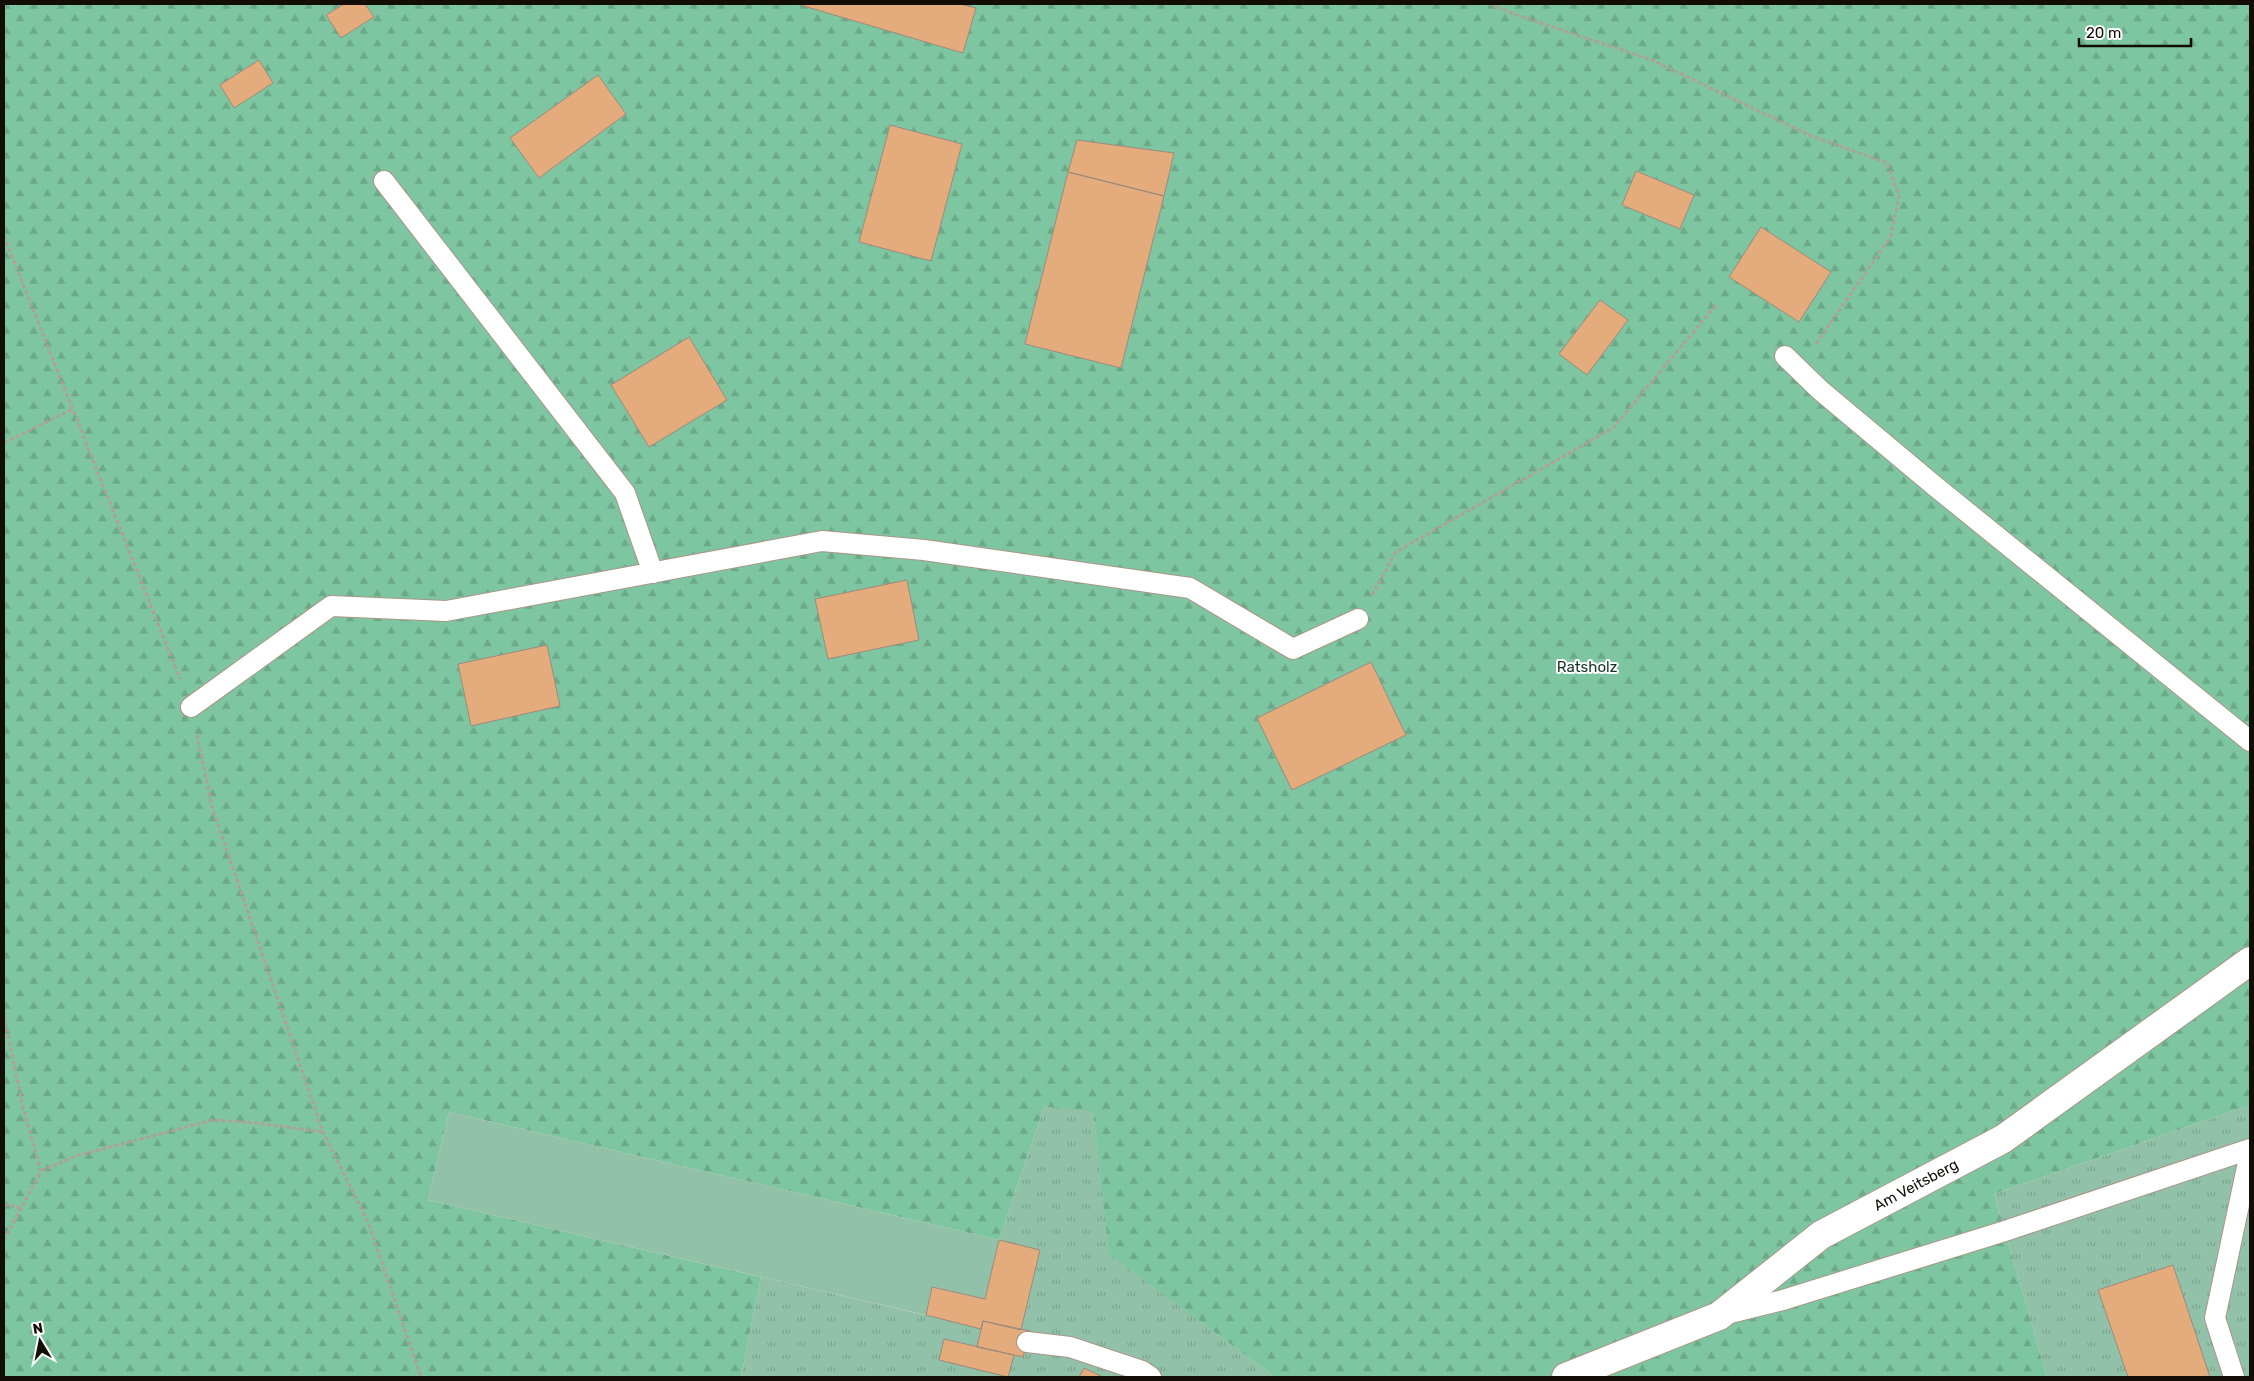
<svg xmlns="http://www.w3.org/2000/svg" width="2254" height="1381" viewBox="0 0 2254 1381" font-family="Rubik,sans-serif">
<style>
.grass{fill:url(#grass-tufts)}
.forest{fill:url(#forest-firs)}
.park{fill:#91c1a8}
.building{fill:#e4ab7d;stroke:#9c8a7c}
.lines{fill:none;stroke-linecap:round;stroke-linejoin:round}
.service-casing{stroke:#a99688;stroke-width:22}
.minor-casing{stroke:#a99688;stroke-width:30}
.path{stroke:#b0a094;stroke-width:3;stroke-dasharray:4 2.5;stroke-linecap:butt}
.service{stroke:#fff;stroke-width:20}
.minor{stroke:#fff;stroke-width:28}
.labels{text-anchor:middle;stroke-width:4;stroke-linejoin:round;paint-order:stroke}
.park-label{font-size:15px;fill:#133425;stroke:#fff}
.street-label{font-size:15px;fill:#130d08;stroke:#fff}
</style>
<defs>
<pattern id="grass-tufts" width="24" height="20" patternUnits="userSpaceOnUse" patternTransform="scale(1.25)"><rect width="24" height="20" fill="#91c1a8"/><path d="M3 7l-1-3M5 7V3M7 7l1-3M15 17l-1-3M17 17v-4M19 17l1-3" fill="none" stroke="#7ca58f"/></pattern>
<pattern id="forest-firs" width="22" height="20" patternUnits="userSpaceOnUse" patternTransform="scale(1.25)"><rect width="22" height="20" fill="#7ec6a1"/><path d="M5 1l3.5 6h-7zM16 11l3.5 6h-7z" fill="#6ca989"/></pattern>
</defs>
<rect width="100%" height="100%" fill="#f6e2d3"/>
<path class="grass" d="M2250,1105V1377H2047L1994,1194Z
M1044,1107L1093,1110L1110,1254L1275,1377H741L761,1277L925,1315L932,1287L985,1299L999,1240Z"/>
<path class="forest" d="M4,4H2250V1105L1994,1194L2047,1377H1275L1109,1254L1093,1111L1044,1107L999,1240L449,1112L428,1200L761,1277L741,1377H4Z"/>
<path class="park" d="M449,1112L999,1240L985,1299L932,1287L926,1315L428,1200Z"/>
<path class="building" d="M344,4H365L374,17L341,38L326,15Z
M797,4H960L976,8L963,53Z
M259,60L273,83L234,108L220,85Z
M598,75L626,114L539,178L510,138Z
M890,125L962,144L931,261L859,242Z
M1077,140L1174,153L1164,196L1068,172Z
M1636,171L1694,195L1680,229L1622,205Z
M1068,172L1164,196L1121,368L1025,344Z
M1761,227L1831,272L1799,322L1729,277Z
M1600,300L1628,320L1587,375L1559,354Z
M689,337L727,400L649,447L611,385Z
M907,580L919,640L828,659L815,599Z
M547,645L560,706L471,726L458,664Z
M1371,662L1406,735L1292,790L1257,718Z
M999,1240L1040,1250L1021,1330L983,1321L981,1329L926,1315L932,1287L985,1299Z
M2173,1265L2210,1377H2128L2098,1290Z
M983,1321L1030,1331L1023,1357L977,1347Z
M944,1339L1014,1355L1008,1377L939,1360Z
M1084,1368L1103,1377H1079Z"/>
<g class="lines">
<defs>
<path id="service" d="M384,181L625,493L653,573
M1785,356L1820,390L1936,487L2250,741
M191,707L331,606L446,611L822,541L924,550L1190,588L1293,649L1358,619
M1726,1314L1783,1300L2005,1231L2250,1149
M1027,1342L1070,1347L1142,1371L1151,1377
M2234,1377L2215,1318L2250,1153"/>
<path id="minor" d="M1566,1377L1719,1316L1821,1235L2003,1139L2250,961"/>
</defs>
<use href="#service" class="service-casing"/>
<use href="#minor" class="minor-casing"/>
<path class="path" d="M1491,4L1511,13L1652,60L1809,135L1887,163L1899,196L1891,236L1815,345
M4,236L180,679
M4,443L73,409
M1372,595L1396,552L1613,428L1716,305
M197,735L212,807L323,1132L368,1222L421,1377
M4,1016L23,1108L41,1171L4,1240
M41,1171L76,1156L213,1120L257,1123L323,1132
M4,1204L21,1208"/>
<use href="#service" class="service"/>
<use href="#minor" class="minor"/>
</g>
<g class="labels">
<g class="park-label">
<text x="1587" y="672">Ratsholz</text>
</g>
<g class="street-label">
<text transform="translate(1916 1185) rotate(-28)" y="5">Am Veitsberg</text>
</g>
</g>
<rect width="2254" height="1381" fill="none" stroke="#130d08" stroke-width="10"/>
<g transform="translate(40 1341) rotate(350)" stroke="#ffffff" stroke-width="4" paint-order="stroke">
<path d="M0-4L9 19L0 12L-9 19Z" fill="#130d08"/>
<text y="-8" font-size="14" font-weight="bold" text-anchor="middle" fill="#130d08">N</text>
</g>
<path d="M2079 38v8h112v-8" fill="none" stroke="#130d08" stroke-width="2.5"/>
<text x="2086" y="38" font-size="15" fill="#130d08" stroke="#ffffff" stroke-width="4" paint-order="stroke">20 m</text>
</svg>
